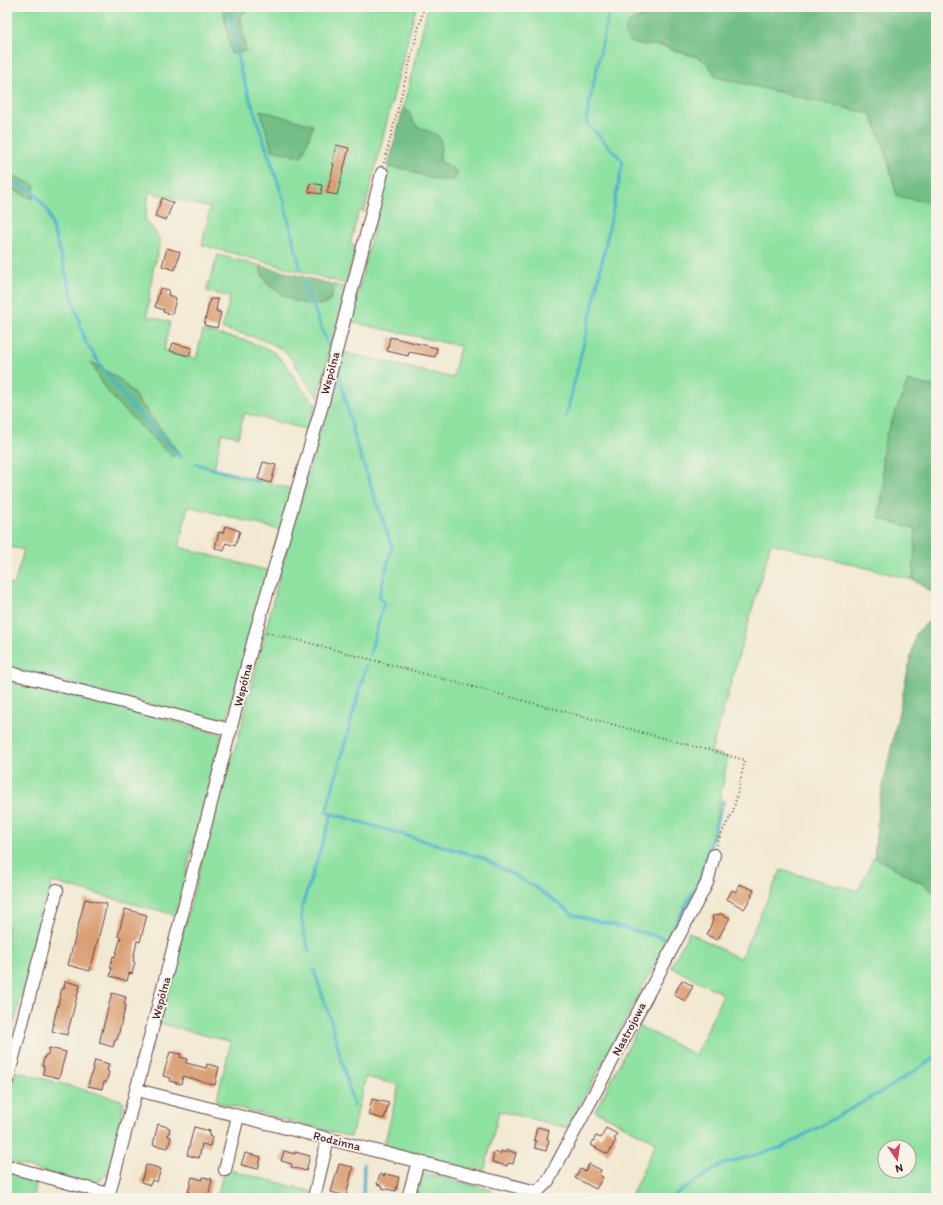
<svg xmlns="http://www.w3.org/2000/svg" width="943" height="1205" viewBox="0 0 943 1205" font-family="Itim,sans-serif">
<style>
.green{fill:#8fe1a1;stroke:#6c8066;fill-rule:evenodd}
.forest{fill:#73bf87;stroke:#5e6f59}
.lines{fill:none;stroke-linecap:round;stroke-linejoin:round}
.stream{stroke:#4db3cc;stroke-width:3}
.building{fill:#da9f73}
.minor-casing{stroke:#633d44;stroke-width:14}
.path{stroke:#633d44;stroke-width:2;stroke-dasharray:1 3;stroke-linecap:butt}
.minor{stroke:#fff;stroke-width:12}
.labels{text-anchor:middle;stroke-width:4;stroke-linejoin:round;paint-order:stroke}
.street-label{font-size:12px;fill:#4a1f2b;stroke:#f7f3e8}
</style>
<rect width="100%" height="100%" fill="#f7f3e8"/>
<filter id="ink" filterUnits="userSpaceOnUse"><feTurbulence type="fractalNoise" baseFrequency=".025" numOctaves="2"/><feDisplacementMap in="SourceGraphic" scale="8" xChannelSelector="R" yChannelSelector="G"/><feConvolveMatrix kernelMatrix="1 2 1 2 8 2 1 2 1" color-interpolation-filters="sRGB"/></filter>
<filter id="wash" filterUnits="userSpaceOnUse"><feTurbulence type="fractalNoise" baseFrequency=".012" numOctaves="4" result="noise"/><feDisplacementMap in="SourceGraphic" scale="16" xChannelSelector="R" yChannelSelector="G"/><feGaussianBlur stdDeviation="0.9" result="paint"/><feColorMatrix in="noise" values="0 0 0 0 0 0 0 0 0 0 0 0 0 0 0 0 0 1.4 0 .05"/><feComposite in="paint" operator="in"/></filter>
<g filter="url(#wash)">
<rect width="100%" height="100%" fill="#f2e9d2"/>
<path class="green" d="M7,7H223L232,54L246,51L240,15L246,11L247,7H416L364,212L359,211L350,244L355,246L347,284L202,245L210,208L149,192L145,219L161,240L153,269L147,316L170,322L164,350L196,359L203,331C221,335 266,343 278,356C292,371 300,390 316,404L309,430L244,413L238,437L222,433L214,468L292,489L280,530L188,506L179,547L269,571L225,724L7,668V583L14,585L24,550L7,546V311L11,294L7,293V186L33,199L35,186L7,173ZM91,362C105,370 118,377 129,388L178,452L154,439L122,408L105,388Z
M428,7H655C651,16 644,17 635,19L656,46L665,47L672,50L697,57L706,61L711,67L716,77L871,114L884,146L897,195L936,204V387L908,381L882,457L884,483L879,518L916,529L913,580L771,543L711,752L728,757L710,851L703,881L666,943L568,1128L499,1111L484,1172L384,1146L399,1085L366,1077L351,1137L216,1102L231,1042L159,1023L211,826L238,739L280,574L342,352L453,378L460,346L351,322L388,167L406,169L426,177L435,179L449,180L447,164L440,161L439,155L441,150L435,134C429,132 418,129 414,124C409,117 413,113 403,109Z
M218,255L261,266V273L268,285L294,301L329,302L335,285L346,288L318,396C305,384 303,375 293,361C277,339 246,335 222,329L230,297L206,291Z
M7,677L99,700L222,735L175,915L52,882L7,1050Z
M874,857L923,884L936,894V1198H630L656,1142L595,1111L639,1026L696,1055L723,994L671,967L689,932L740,959L781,870L858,891ZM885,1147H909V1171H885Z
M15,1071L121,1100L124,1104L110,1169L106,1175L99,1181L85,1183L9,1162L7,1160V1115Z
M230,1170L310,1191L314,1198H217L223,1174Z
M7,1172L37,1180L32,1198H7Z
M420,1172L492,1190L490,1198H414Z"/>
<path class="forest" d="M223,7H247L246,11L240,16L246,51L231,54Z
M655,7H936V204L897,196L884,146L871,114L716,77C705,56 697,57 676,51C672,50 668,47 665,46C650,43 634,50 625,35C626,32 626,28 627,25C634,14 648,22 655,7Z
M403,109C414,113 410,120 416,125C423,131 436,131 440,139C443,146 439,153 440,161L458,172L455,179C433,184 423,174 404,169C399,168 394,167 388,167Z
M260,110L313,125C310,136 306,146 302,157L272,150Z
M7,173L35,186L33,199L7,186Z
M261,266L335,285L329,302C308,314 262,290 261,266Z
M91,362L122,381L129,388L178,452L175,456H171L122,408L105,388Z
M908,381L936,387V595L913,580L916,529L879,518L884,483L882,457L886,435Z
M936,615V894L923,884L874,857L879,804L916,633Z"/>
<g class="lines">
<path class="stream" d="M229,7L240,69L283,198L300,267
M7,179L32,190L48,211L85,341L101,366L128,402L181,457
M304,283L328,345
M337,365L356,443L392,547L379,596L384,602L370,654
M566,417L592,309L623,162L620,158L587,124V114L610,7
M196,464L258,482
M366,666L326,812L483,858L535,887L574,915L667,939L700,879L723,801
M309,952C305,936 299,920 303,903L332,814
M314,970L331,1021L354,1106
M363,1198L364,1164
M671,1198L720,1165L783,1147L888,1088L936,1057"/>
</g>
<g id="blocks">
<path class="building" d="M336,145L349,148L337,195L327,193L334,164L332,163Z
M310,183L322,185L321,194L309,192Z
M162,198L173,203L166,220L155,216Z
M167,248L180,252L175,270L162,266Z
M160,288L169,290L168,295L176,298L172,315L163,312L164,310L155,307Z
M210,299H218L216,311L221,313L217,328L204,325Z
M390,337L437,348L435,357L409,352L408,356L387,351Z
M173,343L192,348L189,356L170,351Z
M263,462L276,465L271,483L258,479Z
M225,526L240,531L235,546L226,543L224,551L215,548L219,532L223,533Z
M739,884L754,890L751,895L752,896L744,909L727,899L732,890L736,892Z
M85,899L107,904L90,971L68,965Z
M125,909L147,915L140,942L137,941L133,961L135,962L132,974L129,973L127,981L110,976L112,968H110L113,956L115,957L121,937L118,936Z
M721,914L730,918L717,940L707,935L713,920L712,916Z
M682,980L693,986L685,1001L674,995Z
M65,981L80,985L67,1035L52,1031L54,1024H53L62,988L64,989Z
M112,993L126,997L124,1004L126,1005L117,1040H115L113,1047L99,1043Z
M49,1048L66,1052L59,1078L43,1074L44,1066H42L45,1055H48Z
M170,1052L181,1054L180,1057L187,1059L186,1063L206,1068L207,1064L219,1067L215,1085L183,1076L181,1084L170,1081L171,1078L163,1076Z
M95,1060L109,1064L107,1071L109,1072L106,1083L104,1082L102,1089L88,1086Z
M372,1099L389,1103L384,1119L368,1115Z
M158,1124L170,1128L168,1136L171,1137L168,1148L153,1145Z
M194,1127L210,1131L209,1136L212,1137L210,1146L202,1144L199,1158L187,1155Z
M537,1127L549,1130L547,1139L549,1140L546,1151L535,1148L536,1141L534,1140Z
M606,1128L617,1134L614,1139L616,1140L608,1154L591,1145L596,1136L601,1138Z
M506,1150L516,1153L513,1164L508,1163L507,1166L492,1162L494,1152L500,1154L501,1151L506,1153Z
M284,1151L295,1154V1152L310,1156L306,1171L291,1167L292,1164L281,1161Z
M245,1153L261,1157L258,1169L241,1165Z
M339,1164L353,1167L346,1196L331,1192Z
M589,1164L601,1170L599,1175L603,1177L596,1189L575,1178L580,1169L585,1171Z
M146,1165L152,1166L161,1169L157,1182L152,1180L150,1185L141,1182Z
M380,1174L385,1176V1174L399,1177L396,1191L382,1188L383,1186L377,1184Z
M192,1177L202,1180L203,1177L212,1179L208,1198H198V1195L188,1193Z"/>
</g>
</g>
<g filter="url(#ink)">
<use href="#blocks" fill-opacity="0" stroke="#633d44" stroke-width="1"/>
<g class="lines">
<defs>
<path id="minor" d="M7,672L231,730
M7,1081L57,890
M137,1090L537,1192
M7,1166L109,1194
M225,1170L238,1116
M537,1192L548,1181L707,883L714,855
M315,1193L328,1139
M108,1198L256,631L323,402L382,173
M408,1198L418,1161"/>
</defs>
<use href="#minor" class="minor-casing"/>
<path class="path" d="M384,163L424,7
M267,633L302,641L745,760L733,812L719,838L717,845"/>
<use href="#minor" class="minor"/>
</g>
</g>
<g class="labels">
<g class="street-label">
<text transform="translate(330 373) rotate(-75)" y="4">Wspólna</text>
<text transform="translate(243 685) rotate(-76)" y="4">Wspólna</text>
<text transform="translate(161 998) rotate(-75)" y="4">Wspólna</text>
<text transform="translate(629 1029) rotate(-62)" y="4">Nastrojowa</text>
<text transform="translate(337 1141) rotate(14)" y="4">Rodzinna</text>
</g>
</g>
<rect width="943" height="1205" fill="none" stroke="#f7f3e8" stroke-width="24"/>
<g transform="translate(897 1159) rotate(167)"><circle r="19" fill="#f7f3e8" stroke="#b29e9c"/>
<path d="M0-3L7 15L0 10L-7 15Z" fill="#d1495b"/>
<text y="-6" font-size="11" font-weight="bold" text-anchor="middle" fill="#4a1f2b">N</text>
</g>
</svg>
